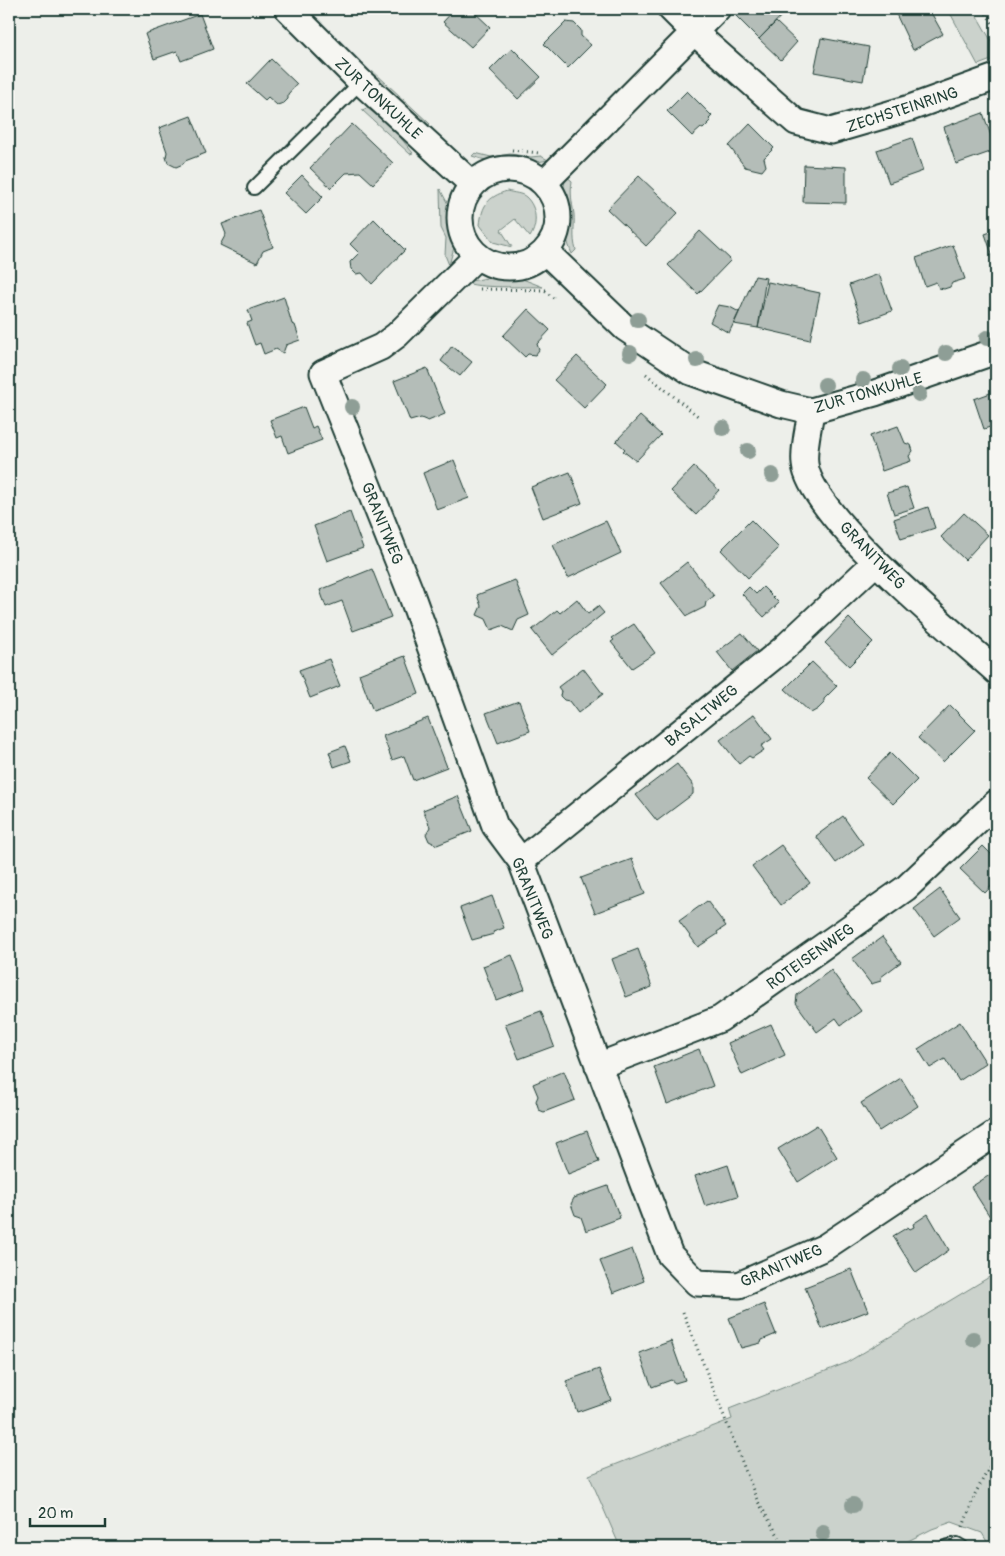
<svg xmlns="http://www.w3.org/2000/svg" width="1005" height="1556" viewBox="0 0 1005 1556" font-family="Pangolin,sans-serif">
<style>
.green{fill:#cbd2cc;stroke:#758880}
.building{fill:#b4bdb8;stroke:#1f3d34}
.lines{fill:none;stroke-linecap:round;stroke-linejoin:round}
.service-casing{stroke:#1f3d34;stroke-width:16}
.minor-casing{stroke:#1f3d34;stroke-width:29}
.path{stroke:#1f3d34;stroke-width:3;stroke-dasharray:1 4;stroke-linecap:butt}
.service{stroke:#f6f6f2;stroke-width:12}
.minor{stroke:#f6f6f2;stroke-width:25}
.tree{fill:#8e9e96}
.labels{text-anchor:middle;stroke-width:4;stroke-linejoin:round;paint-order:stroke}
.street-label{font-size:16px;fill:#1f3d34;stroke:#f6f6f2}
</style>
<rect width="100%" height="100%" fill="#edefea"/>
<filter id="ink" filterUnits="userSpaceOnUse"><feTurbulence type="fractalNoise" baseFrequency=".02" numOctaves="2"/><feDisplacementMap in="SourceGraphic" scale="10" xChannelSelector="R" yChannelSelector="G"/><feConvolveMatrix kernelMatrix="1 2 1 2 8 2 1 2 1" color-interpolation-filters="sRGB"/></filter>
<g filter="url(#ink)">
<path class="green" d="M948,9H973L993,44L994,59L978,65Z
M373,71L430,124L428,126L398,107L370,79Z
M367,108L391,126L413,153L410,154L362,110Z
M475,153L491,157L510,154L531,157L541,156L548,160C521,166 498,165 472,156Z
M566,176L572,181C570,194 572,202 574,214C575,226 572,237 576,250L572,254C562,231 560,201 566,176Z
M440,189L450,208V226L455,244L449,265L445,255L446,238L441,228Z
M507,191C513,193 522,193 526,197C537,207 538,225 530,237L515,219L501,230L512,247L493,242L480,225C482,205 488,197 507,191Z
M487,278H520L543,287C526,286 476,289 465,282Z
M996,1273V1547H990L982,1533L952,1522L932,1529L896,1547H620L589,1475L732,1419L729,1409L846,1363Z"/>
<path class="building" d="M455,9H471L490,27L471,47L443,22Z
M743,9H788L759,39L736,16Z
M891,9H929L943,34L913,50L895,12L893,13Z
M200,14L213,49L181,61L177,51L154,59L145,34Z
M566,22L574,23L581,30V36L591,45L568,68L544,44Z
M776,22L797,42L781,60L759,39Z
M821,38L869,47L863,81L814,72Z
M512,48L541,77L518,99L490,70Z
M271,59L297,84L288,94V99L284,103L277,105L268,97L265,100L247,84Z
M687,91L712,116L709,119L711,121L703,129L701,128L692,136L667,111Z
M983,113L996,150L956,164L944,127Z
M191,116L206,153L185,161L183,164L176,167L168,163L166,157L167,152L159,128Z
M352,124L393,163L373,184L360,172L346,173L331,188L310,168Z
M750,124L774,148L764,158L766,166L762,171L745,167L729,146Z
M912,138L923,171L889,183L877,150Z
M804,165L846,167V203L803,202Z
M302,175L323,197L306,214L284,193Z
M639,176L678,213L646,246L607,209Z
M259,210L273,247L263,251L257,263L220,245L226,234L222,224Z
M374,219L405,250L372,284L362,273L356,274L351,269L350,262L359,253L350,244Z
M996,230V266L985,234Z
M700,231L731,260L698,294L668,265Z
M953,245L965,279L952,283L950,287L944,289L939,288L936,282L925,286L916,258Z
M879,274L892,311L862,322L849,285Z
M755,276L766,278L758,328L734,324Z
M768,282L820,293L810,340L758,328Z
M284,297L292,324L295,325L300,340L286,345L283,353L276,349L264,354L260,343L255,345L247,323L252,321L248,310Z
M718,305L730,307L739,312L729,333L710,322Z
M528,309L550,330L537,344L539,350L535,355L528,354L525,357L503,336Z
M452,346L472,362L460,376L441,361Z
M577,356L607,384L584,408L554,380Z
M427,368L445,414L428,421L421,418L410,421L394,381Z
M996,391V425L984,429L974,399Z
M304,407L312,428L316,426L322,440L288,453L282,436L277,438L270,420Z
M640,416L661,435L636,461L623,451L625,449L616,441Z
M898,426L905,443L911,445L913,451L909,456L911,461L882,471L870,436Z
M454,460L469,498L437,510L423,473Z
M694,467L719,490L696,515L671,491Z
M570,472L582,503L543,518L531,487Z
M907,487L914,508L894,514L887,493Z
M928,507L935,528L901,539L894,519Z
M350,512L363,548L327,561L314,526Z
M964,513L988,535L965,560L941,537Z
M751,520L779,548L748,578L721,550Z
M606,521L621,553L568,578L553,545Z
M687,562L714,596L706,602L705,607L687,616L661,583Z
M372,569L391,617L353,631L342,601L326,607L320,590Z
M515,580L529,615L518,620L513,631L502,626L491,630L486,619L477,615L481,606L477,595Z
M749,587L756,594L763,587L779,603L764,617L742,594Z
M577,599L588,614L598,606L604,613L552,655L532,630L557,610L560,613Z
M849,618L873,642L849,666L825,643Z
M634,624L655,653L632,668L611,642L614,640L612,638Z
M742,633L757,651L732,671L717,652Z
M405,656L419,694L373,711L359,674Z
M329,659L340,686L310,698L299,670Z
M812,662L837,686L824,699V703L818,709L811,713L785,689Z
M583,668L603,694L578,713L569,701L564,700L560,696L561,691L558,687Z
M519,701L530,731L498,743L486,713Z
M950,705L975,730L943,762L918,738Z
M754,714L772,739L761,746L764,750L752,758L749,756L739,764L720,740Z
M428,718L447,767L413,780L404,756L392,760L383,736Z
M345,746L351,761L334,767L329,752Z
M890,753L917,780L893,804L866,778Z
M677,764L693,785V794L657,821L636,795Z
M458,796L472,831L437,845L429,841L426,834L430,827L423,810Z
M843,816L863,844L836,863L816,836Z
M781,845L810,883L781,905L752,866Z
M983,846L996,859V881L985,893L960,869Z
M632,859L645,894L595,913L581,878Z
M940,889L960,917L934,936L914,909Z
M492,896L504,928L493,932L494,934L472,940L460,908Z
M707,901L726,926L717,932L718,934L698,947L679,921Z
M882,937L901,962L881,977V981L871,984L852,959Z
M638,949L652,987L626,997L612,959Z
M512,955L525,989L496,1000L483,966Z
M831,970L861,1011L841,1025L836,1018L817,1032L796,1003L797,995Z
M996,992V1002L991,996Z
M541,1011L554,1046L519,1059L505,1024Z
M960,1022L986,1063L959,1081L945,1059L930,1068L918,1049Z
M771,1024L785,1055L742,1075L728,1043Z
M699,1049L713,1086L667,1104L654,1067Z
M564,1071L575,1100L544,1112L539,1110L536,1101L538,1096L533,1084Z
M901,1078L918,1106L879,1131L861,1103Z
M817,1125L837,1157L798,1182L778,1149Z
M587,1131L599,1162L568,1174L556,1143Z
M728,1165L738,1196L705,1206L695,1176Z
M996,1171V1226L971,1187Z
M608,1186L620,1218L586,1231L581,1217L575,1215L571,1204L574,1198Z
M928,1214L949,1250L916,1273L893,1236L908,1227L910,1229L914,1227L913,1224Z
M632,1249L644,1281L613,1293L600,1261Z
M851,1269L868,1311L822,1329L805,1287Z
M764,1304L776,1334L762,1340L761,1343L741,1348L729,1318Z
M671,1341L685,1380L675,1383L671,1380L652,1387L639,1353Z
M599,1369L611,1400L577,1412L566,1381Z"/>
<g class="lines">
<defs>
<path id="service" d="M254,188L361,82
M945,1547L957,1544L962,1547"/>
<path id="minor" d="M288,9L361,82L472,184
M671,9L694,32L796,122L831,131L910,108L996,77
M460 218a49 49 0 1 1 98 0a49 49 0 1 1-98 0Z
M545,182L717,9
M546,252L625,328L691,372L781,404L811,411L875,393L996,351
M477,256L397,335L381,347L323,373L410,591L495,826L521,861L670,1255L697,1283L739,1285L825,1247L996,1133
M811,411C809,427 803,447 805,464C810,515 955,634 996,671
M521,861L782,650L876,562
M598,1066L720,1019L906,888L996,803"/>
</defs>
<use href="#service" class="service-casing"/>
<use href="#minor" class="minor-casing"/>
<path class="path" d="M984,9L996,30
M512,150L539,153
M480,289L546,290
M545,291L556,300
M646,374L699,417
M683,1312L757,1500L785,1547
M963,1527L975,1494L996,1455"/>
<use href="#service" class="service"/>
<use href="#minor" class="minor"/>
</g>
<g class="tree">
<circle cx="638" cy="320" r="8"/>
<circle cx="987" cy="338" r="8"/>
<circle cx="630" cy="353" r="8"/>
<circle cx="946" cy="353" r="8"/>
<circle cx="697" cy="360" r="8"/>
<circle cx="900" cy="369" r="8"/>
<circle cx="863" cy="380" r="8"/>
<circle cx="825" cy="385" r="8"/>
<circle cx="919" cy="394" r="8"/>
<circle cx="352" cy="407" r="8"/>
<circle cx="723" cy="428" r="8"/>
<circle cx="748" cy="451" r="8"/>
<circle cx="772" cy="475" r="8"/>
<circle cx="973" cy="1339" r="8"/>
<circle cx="853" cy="1505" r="8"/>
<circle cx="823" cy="1533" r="8"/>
</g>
</g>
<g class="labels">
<g class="street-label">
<text transform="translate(379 98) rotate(43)" y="6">ZUR TONKUHLE</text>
<text transform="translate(902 109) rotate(-18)" y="6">ZECHSTEINRING</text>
<text transform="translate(868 392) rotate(-16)" y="6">ZUR TONKUHLE</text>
<text transform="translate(383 523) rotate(68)" y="6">GRANITWEG</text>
<text transform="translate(873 555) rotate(46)" y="6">GRANITWEG</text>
<text transform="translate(701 715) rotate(-39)" y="6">BASALTWEG</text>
<text transform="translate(533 898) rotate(68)" y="6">GRANITWEG</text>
<text transform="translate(810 956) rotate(-35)" y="6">ROTEISENWEG</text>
<text transform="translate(781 1265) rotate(-23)" y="6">GRANITWEG</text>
</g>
</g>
<rect width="1005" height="1556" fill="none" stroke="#f6f6f2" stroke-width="30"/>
<rect x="15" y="15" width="975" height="1526" fill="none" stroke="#1f3d34" stroke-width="2" filter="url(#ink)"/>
<path d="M30 1518v8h75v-8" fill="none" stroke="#1f3d34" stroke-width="2.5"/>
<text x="38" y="1518" font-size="15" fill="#1f3d34" stroke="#f6f6f2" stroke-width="4" paint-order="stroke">20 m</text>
</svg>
